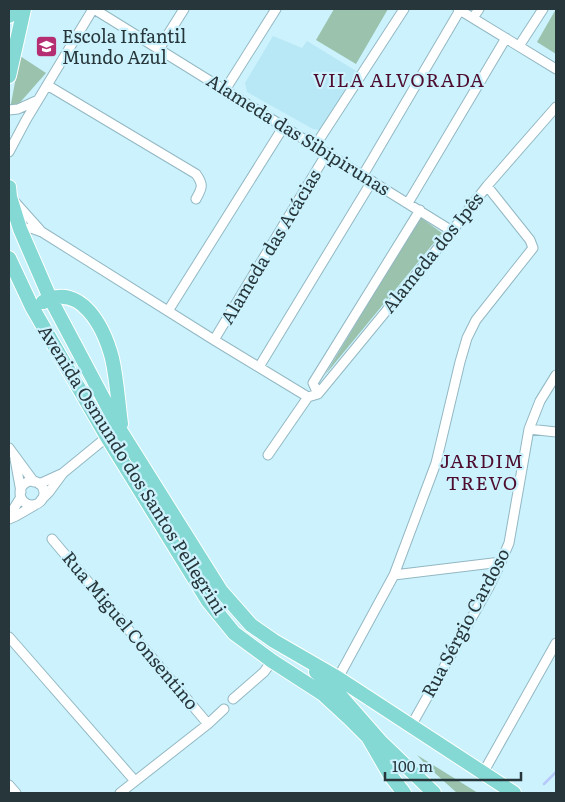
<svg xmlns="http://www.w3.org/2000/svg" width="565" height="802" viewBox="0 0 565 802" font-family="Literata,serif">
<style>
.built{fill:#b8e7f5}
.green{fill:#9bc2ad}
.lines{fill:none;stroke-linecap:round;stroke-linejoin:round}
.stream{stroke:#b9c8fa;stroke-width:2.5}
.street-casing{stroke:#93b8c3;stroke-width:11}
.primary-casing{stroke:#fff;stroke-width:16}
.street{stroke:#fff;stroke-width:9}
.primary{stroke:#84d9d4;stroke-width:14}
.labels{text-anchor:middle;stroke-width:4.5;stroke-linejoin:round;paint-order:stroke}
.poi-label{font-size:18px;fill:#27363a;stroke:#cbf2fd;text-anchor:start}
.street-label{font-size:18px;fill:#27363a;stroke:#cbf2fd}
.neighbourhood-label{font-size:19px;letter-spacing:1px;fill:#4e0d2e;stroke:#cbf2fd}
</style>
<rect width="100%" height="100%" fill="#cbf2fd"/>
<path class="built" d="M273,36L302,48L307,41L361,74L326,123L320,130L313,129L247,92L245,83Z"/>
<path class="green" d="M334,9H388L356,64L316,40Z
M556,9V54L537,42Z
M20,56L46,73L9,115V114Z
M420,217L442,233L325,375Z
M417,755L478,793H457L427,766Z"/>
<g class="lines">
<path class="stream" d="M544,784L556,772"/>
<defs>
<path id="street" d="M94,9L452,231
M458,9L556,69
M473,18L479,9
M519,46L543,9
M159,49L184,9
M47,85L196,174C204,185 202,188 196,199
M225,90L276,9
M9,110L18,109L38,100
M315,146L404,9
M9,152L26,120L93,9
M363,175L460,10
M14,201L40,230
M408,203L506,38
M20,229L31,228L42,232L214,340L308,397
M168,311L284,126
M214,340L327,153
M259,367L372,181
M318,394L313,383L420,210
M529,429L556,432
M9,448L34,482
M268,455L308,397L318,394L452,231L487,186L556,107
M15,459L21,492
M20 493a12 12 0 1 1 24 0a12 12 0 1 1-24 0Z
M39,484L61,474
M41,500L49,492L63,473L107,437
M9,516L21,497
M9,519L16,516L35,505
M52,539L208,724
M394,575L501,562
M9,637L135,781
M338,678L394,575L436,463L460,362L467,338L476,320L533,248L530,240L487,186
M233,699L264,672L272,661
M411,726L489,587L501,562L509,543L529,429L540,401L556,375
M483,773L556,643
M9,785L16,793
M120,793L208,724L224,709"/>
<path id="primary" d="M9,16L10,9
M9,76L24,9
M9,187L10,197L20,229L50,298L120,430L221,591L251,625L274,641L338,678L514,793
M9,258L32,307L107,437L208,601L234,633L272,661L323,694L349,718L368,737L390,775L404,793
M43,302C81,281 104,328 112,358C117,380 118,402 121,424
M316,672L331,685L381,742L434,793"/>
</defs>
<use href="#street" class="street-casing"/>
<use href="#primary" class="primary-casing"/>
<use href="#street" class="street"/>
<use href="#primary" class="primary"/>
</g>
<defs>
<symbol id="school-square" viewBox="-11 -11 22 22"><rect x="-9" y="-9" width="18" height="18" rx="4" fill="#b42e71" stroke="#cbf2fd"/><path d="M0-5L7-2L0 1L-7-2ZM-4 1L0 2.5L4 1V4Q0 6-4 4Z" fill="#fff"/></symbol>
</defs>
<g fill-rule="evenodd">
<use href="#school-square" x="34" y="34" width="25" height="25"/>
</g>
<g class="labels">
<g class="poi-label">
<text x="62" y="43">Escola Infantil<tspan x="62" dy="21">Mundo Azul</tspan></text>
</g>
<g class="street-label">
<text transform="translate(298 135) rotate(32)" y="6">Alameda das Sibipirunas</text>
<text transform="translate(271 247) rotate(-59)" y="6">Alameda das Acácias</text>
<text transform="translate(433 253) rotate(-51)" y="6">Alameda dos Ipês</text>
<text transform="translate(132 470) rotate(58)" y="6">Avenida Osmundo dos Santos Pellegrini</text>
<text transform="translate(466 623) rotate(-62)" y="6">Rua Sérgio Cardoso</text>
<text transform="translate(130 631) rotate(50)" y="6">Rua Miguel Consentino</text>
</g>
<g class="neighbourhood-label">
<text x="399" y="87">VILA ALVORADA</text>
<text x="482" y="468">JARDIM<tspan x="482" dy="22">TREVO</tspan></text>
</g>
</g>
<rect width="565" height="802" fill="none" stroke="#27363a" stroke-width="20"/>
<path d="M385 772v8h136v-8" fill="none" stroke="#27363a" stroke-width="2.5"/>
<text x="392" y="772" font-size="15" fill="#27363a" stroke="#cbf2fd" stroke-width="4" paint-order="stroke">100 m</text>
</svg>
